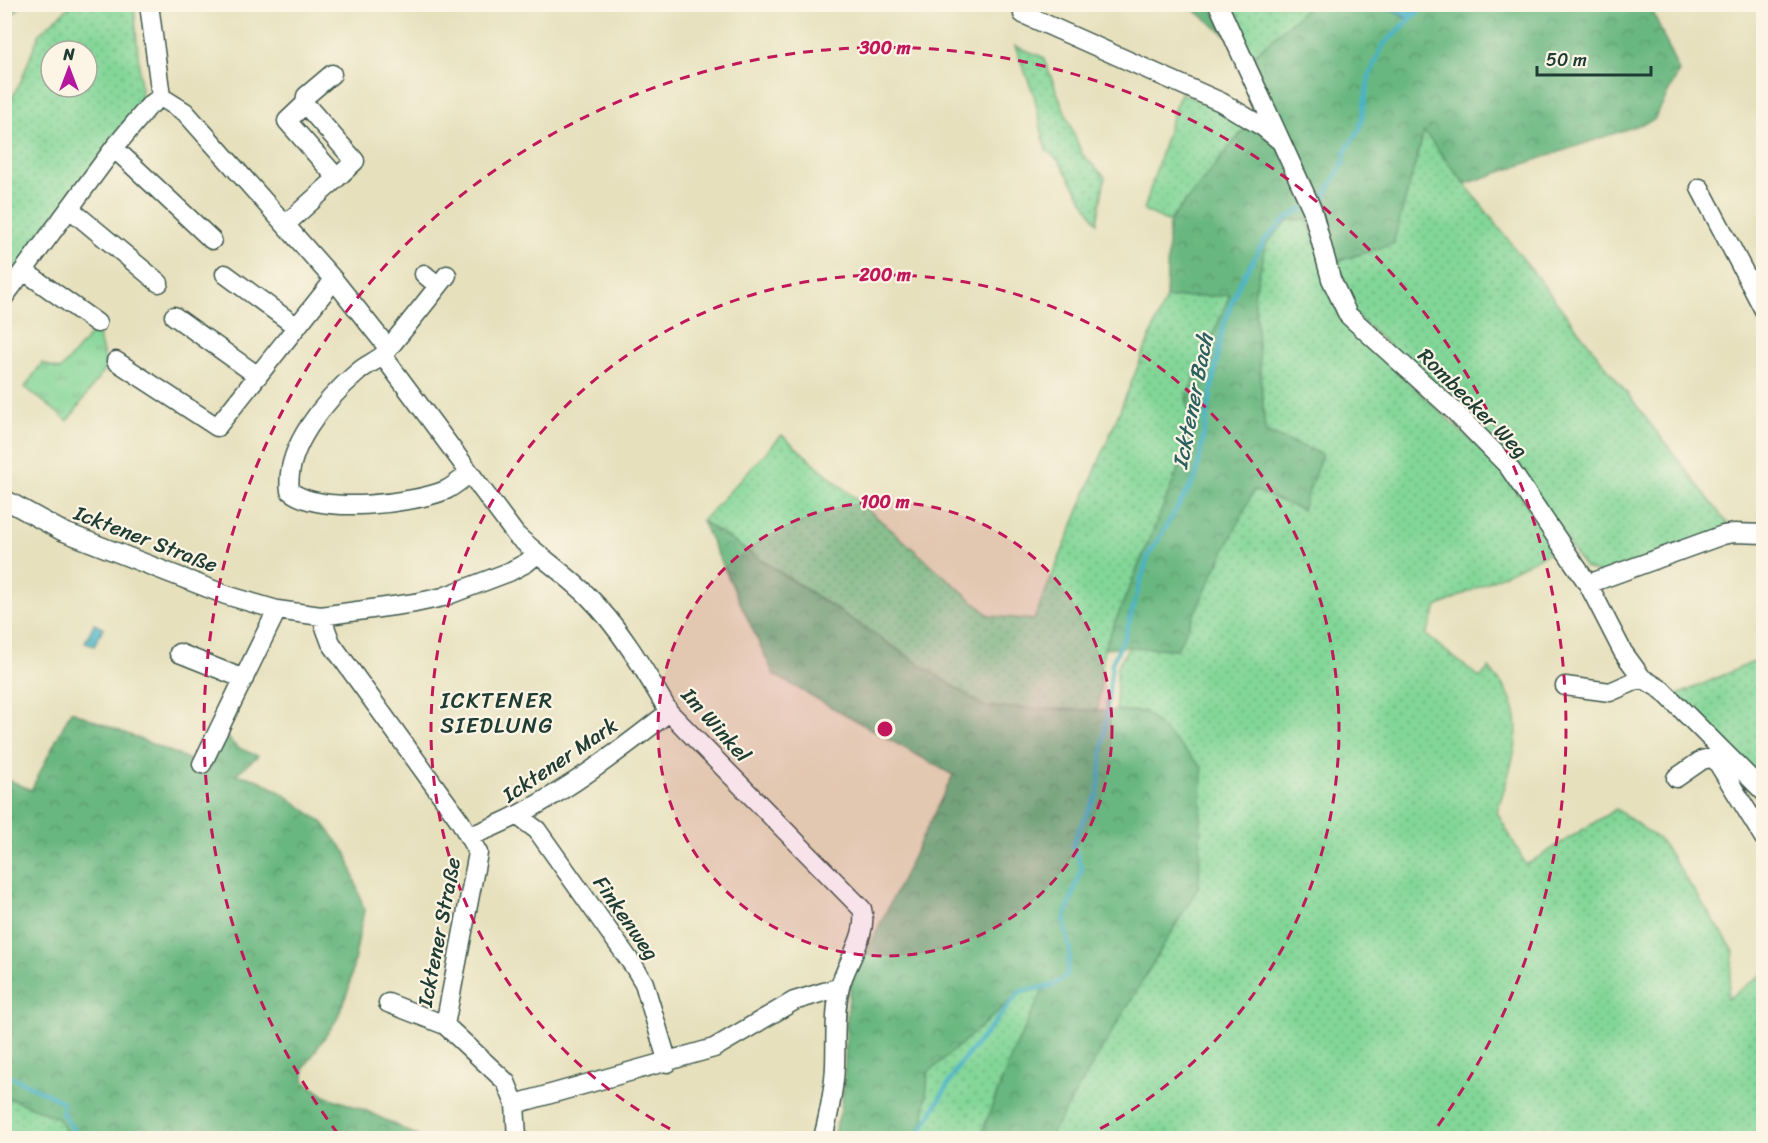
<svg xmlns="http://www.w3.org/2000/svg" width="1768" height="1143" viewBox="0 0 1768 1143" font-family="Sriracha,sans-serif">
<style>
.grass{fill:url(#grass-dots);stroke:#508a66;stroke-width:1.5;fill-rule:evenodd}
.forest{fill:url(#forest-crowns);stroke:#447a5a;stroke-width:1.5}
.park{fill:url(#park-tufts);stroke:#508a66;stroke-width:1.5}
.water{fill:url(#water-ripples);stroke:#34787d;stroke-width:1.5}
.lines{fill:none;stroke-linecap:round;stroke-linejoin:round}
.stream{stroke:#48b3c6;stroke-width:4.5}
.minor-casing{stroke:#3d5549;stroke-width:21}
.minor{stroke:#fff;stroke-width:18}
.ring{fill:none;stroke:#c2185b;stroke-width:3;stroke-dasharray:10 8}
.labels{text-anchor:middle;stroke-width:4.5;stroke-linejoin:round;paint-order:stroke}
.street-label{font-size:21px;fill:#1f3d34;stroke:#fcf5e5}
.water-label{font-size:22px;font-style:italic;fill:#2b6060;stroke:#fcf5e5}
.neighbourhood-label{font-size:22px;letter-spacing:1.5px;fill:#1f3d34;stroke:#fcf5e5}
.centre{fill:#c2185b;stroke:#fcf5e5;stroke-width:3}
.ring-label{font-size:18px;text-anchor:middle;font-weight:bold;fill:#c2185b;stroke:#fcf5e5;stroke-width:4.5;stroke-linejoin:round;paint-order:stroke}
</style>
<defs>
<pattern id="grass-dots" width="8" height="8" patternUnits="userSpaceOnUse" patternTransform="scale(1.5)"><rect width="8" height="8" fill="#82d698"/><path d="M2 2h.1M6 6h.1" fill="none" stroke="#6aaf7d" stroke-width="1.8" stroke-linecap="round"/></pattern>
<pattern id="forest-crowns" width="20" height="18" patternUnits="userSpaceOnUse" patternTransform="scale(1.5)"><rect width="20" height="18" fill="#69b780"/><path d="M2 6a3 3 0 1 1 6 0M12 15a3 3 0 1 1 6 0" fill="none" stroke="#56966a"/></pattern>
<pattern id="park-tufts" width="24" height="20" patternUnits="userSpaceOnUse" patternTransform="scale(1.5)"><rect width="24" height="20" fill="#82d698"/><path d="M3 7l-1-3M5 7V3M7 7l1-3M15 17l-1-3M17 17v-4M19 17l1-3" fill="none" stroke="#6aaf7d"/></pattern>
<pattern id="water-ripples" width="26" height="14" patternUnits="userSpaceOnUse" patternTransform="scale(1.5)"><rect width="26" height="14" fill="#48b3c6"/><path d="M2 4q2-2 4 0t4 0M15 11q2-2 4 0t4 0" fill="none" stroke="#3b93a2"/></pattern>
</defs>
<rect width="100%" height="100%" fill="#fcf5e5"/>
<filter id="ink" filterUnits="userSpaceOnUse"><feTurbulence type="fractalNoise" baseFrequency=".0167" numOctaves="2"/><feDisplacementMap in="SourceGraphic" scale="12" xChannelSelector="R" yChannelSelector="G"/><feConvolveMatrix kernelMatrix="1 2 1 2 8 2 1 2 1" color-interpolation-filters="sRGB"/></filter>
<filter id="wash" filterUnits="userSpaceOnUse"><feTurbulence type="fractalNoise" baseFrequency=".008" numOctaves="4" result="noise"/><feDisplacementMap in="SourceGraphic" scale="24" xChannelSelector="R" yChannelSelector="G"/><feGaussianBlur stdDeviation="1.35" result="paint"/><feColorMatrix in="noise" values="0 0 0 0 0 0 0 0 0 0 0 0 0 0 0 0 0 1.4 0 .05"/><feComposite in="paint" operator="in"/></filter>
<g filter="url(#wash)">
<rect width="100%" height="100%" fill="#e6e0bd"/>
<path class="grass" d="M5,4H22V5L5,22Z
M71,5H134L142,102L16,272L5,287V275L16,271L5,241V111L21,81L39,34ZM51,51H87V87H51Z
M1226,5H1310L1251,58Z
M1015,46L1043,57L1082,154L1105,177L1097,223L1059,161L1046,150L1034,95Z
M1181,93L1219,110L1246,127L1169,222L1144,210L1175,107Z
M1424,131L1731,528L1601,574L1584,567L1510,458L1351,311L1334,263L1393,243Z
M1288,220H1308L1341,319L1500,468L1559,548L1437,607L1426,635L1480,678L1489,668C1494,675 1501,682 1506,690C1530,728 1508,773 1497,812L1526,865L1616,809L1661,841L1734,951L1727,999L1763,974V1138H1049L1075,1092L1145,712L1116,710L1117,667L1129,647L1177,649L1254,490L1322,454L1265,432L1254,294L1266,244Z
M1231,295L1186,398L1194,432L1104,649L1098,710L985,707L702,521L782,435L990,616L1034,620L1166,298Z
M1763,658V785L1675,696Z
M1045,989L1013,1052L980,1138H922L928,1073L1019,993Z
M4,1096L58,1118L70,1138H5Z"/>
<path class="forest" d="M1188,5H1212L1226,35Z
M1310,5H1650L1679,72L1654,120L1465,184L1424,132L1393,244L1334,262L1308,220H1288L1267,243L1254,294L1265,432L1322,454L1302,510L1254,490L1177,649L1129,647L1104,649L1194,432L1186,398L1230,295L1166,298L1169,222L1270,98L1251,58Z
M702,521L985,707L1145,712L1202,767L1199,886L1049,1138H980L1013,1052L1044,989L1019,993L928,1073L922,1138H832C835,1128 840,1118 841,1107C848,1066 843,1025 851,983L953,775L774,675Z
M71,711L208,767L225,730C229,747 244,750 258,756L236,774L259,780L285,795L323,823L347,854L364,910L349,988L337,1019L304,1068V1081L325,1096L367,1111L419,1137V1138H70L58,1118L5,1096L4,778L31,790Z"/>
<path class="park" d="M96,328L107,366L68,421L25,387L42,363L60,370Z"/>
<path class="water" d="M1392,5V4L1426,5L1409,20L1393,10Z
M94,624L103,628L94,646L85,642Z"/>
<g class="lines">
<path class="stream" d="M1321,203L1343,164L1346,150L1360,129L1369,77L1383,45L1426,4
M4,1073L63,1102L62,1113L79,1138
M110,1138L111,1136L118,1138
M917,1138L960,1064L1021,991L1052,986L1067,976L1070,949L1064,920L1082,868L1073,846L1078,831L1098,793L1112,663L1125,636L1148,556L1196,477L1223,327L1238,286L1264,241L1287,218L1303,209"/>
</g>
</g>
<g filter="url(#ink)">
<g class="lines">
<defs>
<path id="minor" d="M149,4L161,97
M1218,4L1312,209L1331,279L1348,315L1453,410L1508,466L1588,584L1623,652L1642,678L1662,690L1764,792
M1023,14L1221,102L1263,127L1279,140
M161,97L185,112L334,280L388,348
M305,104L355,161L337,178
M114,148L212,240
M1700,188L1764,310
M70,209L159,283
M285,225L337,178L287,121L305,104L306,96L332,74
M24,271L97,323
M225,274L297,327
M424,274L438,286
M447,275C427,301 405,328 384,354C379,360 365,365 358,372C326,399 284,448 290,491C320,515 412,504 446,490C454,486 462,479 469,474
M4,297L114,148L149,106L161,97
M174,316L258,376
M383,356L516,535C539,556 564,573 587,595C621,629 645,671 669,712L862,909C869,935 846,962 840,987C834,1013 836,1039 835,1066C834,1091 829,1114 823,1138
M116,361L217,427L334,280
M4,499L62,531L226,595L277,610L321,616L415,603L443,597L509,572L526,563L537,554
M1588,584L1723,535L1734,533L1764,534
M321,616L331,643L460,821L478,853L445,1025L506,1082L515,1104L517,1138
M179,653L244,679
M1565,686L1610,692L1642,678
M202,764L277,610
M1676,778L1702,760L1714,757L1764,838
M518,816L537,830L635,968L644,983L668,1063
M470,836C544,809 608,760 669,712
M388,1003L445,1025
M515,1104L714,1048L794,1001L840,987"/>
</defs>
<use href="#minor" class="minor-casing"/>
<use href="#minor" class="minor"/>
</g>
</g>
<circle cx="885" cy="729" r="227" fill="#c2185b" fill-opacity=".12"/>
<g class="ring">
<circle cx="885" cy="729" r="227"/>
<path d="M686 1137A454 454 0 1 1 1084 1137"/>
<path d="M338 1134A681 681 0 1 1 1432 1134"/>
</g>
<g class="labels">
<g class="street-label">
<text transform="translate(1473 403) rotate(45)" y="7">Rombecker Weg</text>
<text transform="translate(146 539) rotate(21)" y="7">Icktener Straße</text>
<text transform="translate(716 725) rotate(48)" y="7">Im Winkel</text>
<text transform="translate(560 760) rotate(-34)" y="7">Icktener Mark</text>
<text transform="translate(626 918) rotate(55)" y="7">Finkenweg</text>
<text transform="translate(439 932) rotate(-79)" y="7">Icktener Straße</text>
</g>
<g class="water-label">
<text transform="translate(1192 401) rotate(-79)" y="8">Icktener Bach</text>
</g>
<g class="neighbourhood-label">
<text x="497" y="708">ICKTENER<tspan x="497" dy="25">SIEDLUNG</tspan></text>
</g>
</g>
<circle cx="885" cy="729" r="9" class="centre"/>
<g class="ring-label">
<text x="885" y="54">300 m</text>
<text x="885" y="281">200 m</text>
<text x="885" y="508">100 m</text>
</g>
<rect width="1768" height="1143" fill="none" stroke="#fcf5e5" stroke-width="24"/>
<g transform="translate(69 69)"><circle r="28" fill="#fcf5e5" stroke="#a4ab9e" stroke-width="1.5"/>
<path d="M0-4.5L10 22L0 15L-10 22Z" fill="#b5179e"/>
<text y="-9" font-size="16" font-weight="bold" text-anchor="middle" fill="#1f3d34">N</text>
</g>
<path d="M1537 66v9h114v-9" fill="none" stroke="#1f3d34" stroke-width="3"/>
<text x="1546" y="66" font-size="18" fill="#1f3d34" stroke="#fcf5e5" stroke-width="4.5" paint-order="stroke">50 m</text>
</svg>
